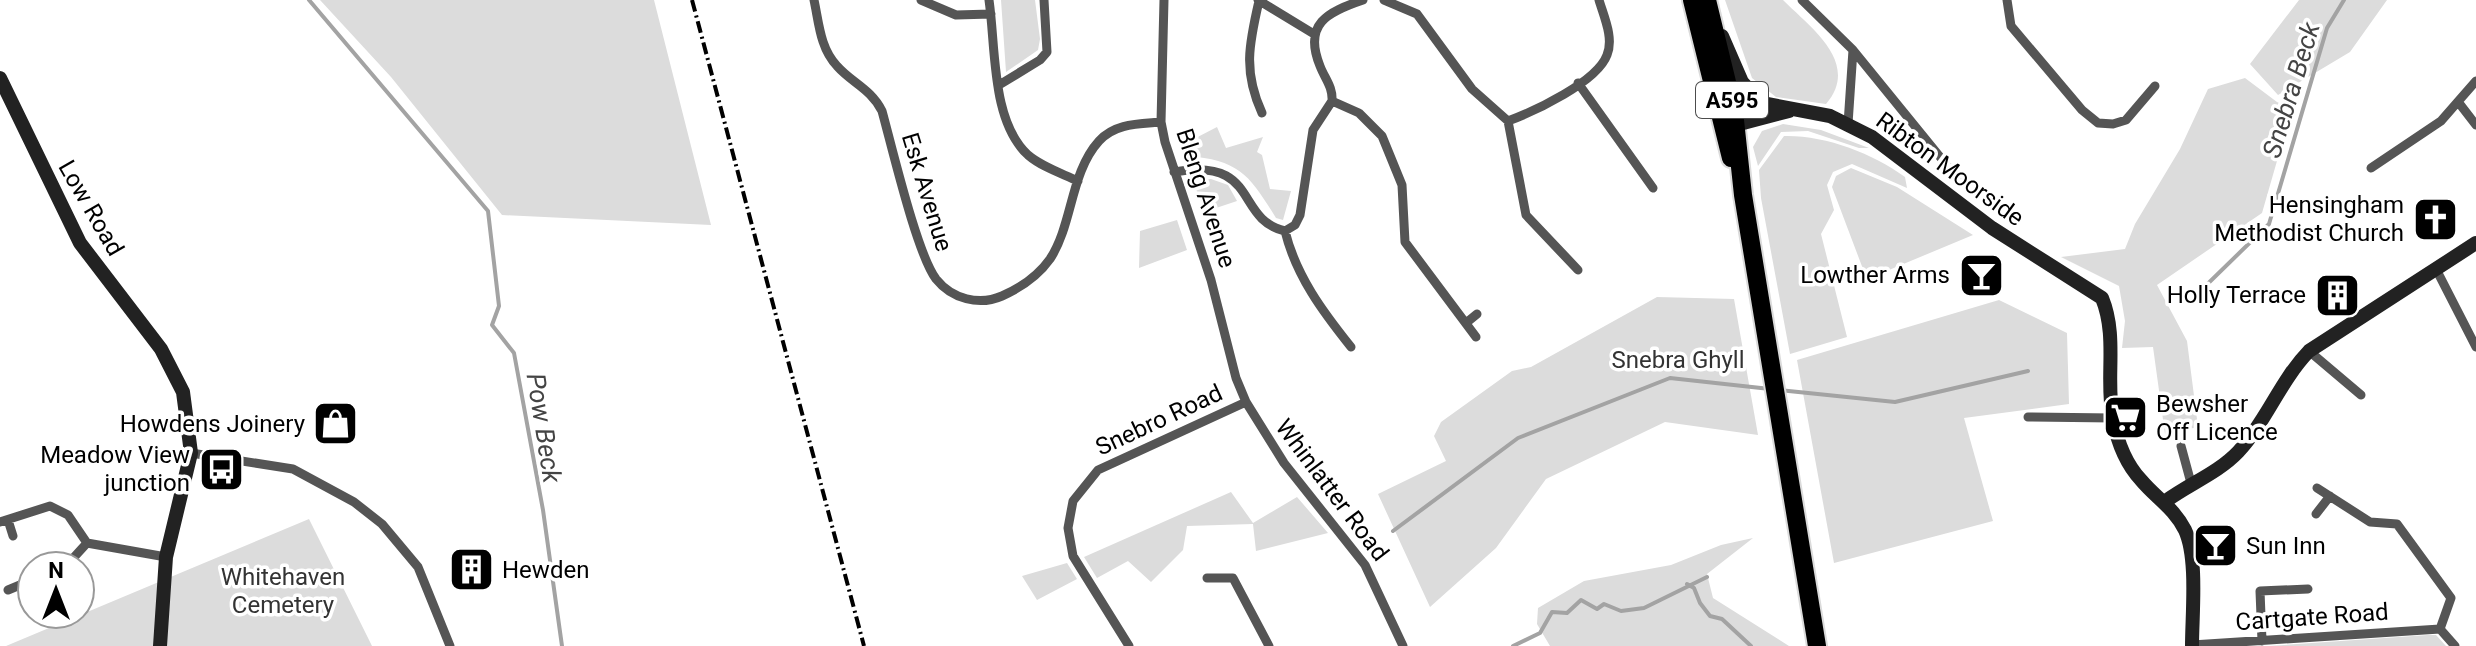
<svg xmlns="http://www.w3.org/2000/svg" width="2476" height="646" viewBox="0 0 2476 646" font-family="Roboto,sans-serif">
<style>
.green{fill:#dcdcdc}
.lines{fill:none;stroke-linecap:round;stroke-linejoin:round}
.stream{stroke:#a3a3a3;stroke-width:4}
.highway-casing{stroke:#dbdbdb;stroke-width:22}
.street{stroke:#555;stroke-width:9}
.secondary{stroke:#222;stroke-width:14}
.highway{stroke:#000;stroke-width:18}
.rail{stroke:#000;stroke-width:4;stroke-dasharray:12 4 2 4;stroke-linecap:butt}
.labels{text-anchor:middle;stroke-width:7;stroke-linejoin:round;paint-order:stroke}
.shield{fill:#fff;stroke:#4c4c4c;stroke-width:2}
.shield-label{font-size:22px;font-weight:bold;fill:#000}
.street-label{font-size:24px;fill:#000;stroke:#fff}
.poi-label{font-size:24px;fill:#000;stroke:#fff;text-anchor:end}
.park-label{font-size:24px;fill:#333;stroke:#fff}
.water-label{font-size:26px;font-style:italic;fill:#444;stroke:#fff}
</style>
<rect width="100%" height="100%" fill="#fff"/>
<path class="green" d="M320,0H654L711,225L502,215L391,77Z
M1001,0H1035L1040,39L1038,50L1006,72Z
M1725,0H1783C1811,28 1861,63 1826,104L1776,97L1752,78Z
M2299,0H2387L2350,52L2278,95L2250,64Z
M2245,78L2277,102L2292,109L2262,213L2157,285L2187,341L2198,427L2165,434L2153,347L2122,348L2125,321L2119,286L2061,257L2125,249L2135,224L2180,149L2208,89Z
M1783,124L1821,130L1869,148H1859L1808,131L1781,132L1758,166L1753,147L1762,131Z
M1217,127L1226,148L1263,137L1257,152L1262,155L1270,189L1291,191L1283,220L1276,218C1250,176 1240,160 1187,156L1186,143Z
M1784,136C1825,135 1872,153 1905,177L1907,188L1852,164L1833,172L1827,185L1834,210L1821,234L1847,337L1790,354L1761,198L1759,170Z
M1851,168L1897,187L1973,235L1877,275L1863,269L1832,187L1836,176Z
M1211,179L1228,185L1237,201L1204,212L1196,189L1199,180Z
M1177,220L1187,250L1139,268L1140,231Z
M1657,297L1734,299L1758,435L1665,422L1546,479L1496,548L1430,607L1378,494L1446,461L1434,436L1441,422L1512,371L1531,367Z
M1999,300L2067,333L2069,404L1964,418L1993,521L1834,563L1797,360Z
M1231,492L1253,523L1297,497L1328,533L1256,551L1253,524L1187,526L1183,550L1151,582L1128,561L1097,578L1084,557Z
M309,519L372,646H6Z
M1753,538L1707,574L1713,598L1789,646H1550L1537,624L1538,608L1584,581L1671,565L1721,545Z
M1067,563L1077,579L1037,600L1022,576Z
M2428,635H2436L2446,646H2269Z"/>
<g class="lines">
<path class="stream" d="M309,0L488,211L499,306L492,325L514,353L543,510L562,646
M2189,302L2269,224L2327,28L2344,0
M1779,390L1895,402L2028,371
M1393,531L1518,438L1670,378L1770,389
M1687,584L1694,588L1700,603L1710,616L1722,619L1751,646
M1513,646L1540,633L1552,612L1567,613L1581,600L1597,609L1604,604L1621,611L1644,608L1707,577"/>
<defs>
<path id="highway" d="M1692,0L1731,158
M1707,0L1734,111L1743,195L1817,646"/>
</defs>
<use href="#highway" class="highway-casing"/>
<path class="street" d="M814,0C819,23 820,48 837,66C852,83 871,89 882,111C892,147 917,254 936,279C952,299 979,306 1002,296C1020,288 1038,276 1050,259C1073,224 1070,173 1099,141C1115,123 1139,124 1161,122
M921,0L956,15L991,14
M989,0C996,48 991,121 1028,155C1042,167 1061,173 1078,181
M1164,0L1161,122L1165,142L1211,280L1236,378L1246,402L1284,463L1365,565L1403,646
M1258,0L1314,34
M1384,0L1417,14L1472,89L1508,121C1535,111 1597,82 1607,55C1614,38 1604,17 1599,0
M1802,0L1853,50L1958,179
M2007,0L2011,26L2082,110L2098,123L2113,124L2126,120L2155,86
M1259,1C1249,44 1243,72 1262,113
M1578,83L1653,188
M999,85L1040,60L1047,52L1044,0
M1332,101L1359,113L1382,136L1402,185L1405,242L1476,337
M2459,103L2476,125
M1508,121L1526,215L1578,270
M1848,124L1853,50
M2371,168L2441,121L2476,81
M1174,172C1260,157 1234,219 1285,231L1295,225L1300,215L1313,130L1332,101C1333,87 1325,79 1320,66C1303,24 1327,12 1363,0
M1285,231C1296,276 1323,312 1351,347
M2436,269L2476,347
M1466,323L1477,314
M2309,351L2361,395
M2028,417L2113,418
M2181,446L2191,483
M191,453L293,469L354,502L382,524L418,567L450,646
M2317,488L2370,522L2397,524L2451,598L2440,629
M2316,514L2330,496
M8,520L13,536
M0,522L50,506L68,515L87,543L166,557
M66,566L87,543
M1207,578H1233L1269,646
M8,590L32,580
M2262,641L2260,591L2308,589
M2192,645L2440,629L2455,646
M1129,646L1073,556L1068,528L1073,501L1098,470L1246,402"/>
<path class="secondary" d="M1722,36L1742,82L1757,98L1767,104L1830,116L1872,137L1992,228L2102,298C2118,337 2105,379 2113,419C2117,440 2126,464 2141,480C2156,498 2174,508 2185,530C2198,558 2192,614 2192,646
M0,78L80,243L161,349L183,392L191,453L166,557L160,646
M1728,127L1789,111
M2166,501C2189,484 2218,473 2238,452C2266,422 2280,381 2309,351L2476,243"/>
<use href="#highway" class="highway"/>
<path class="rail" d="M692,0L864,646"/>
</g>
<defs>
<symbol id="church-square" viewBox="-11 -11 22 22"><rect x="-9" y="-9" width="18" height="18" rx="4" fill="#000" stroke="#fff"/><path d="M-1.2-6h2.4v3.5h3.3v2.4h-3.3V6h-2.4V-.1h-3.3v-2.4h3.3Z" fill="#fff"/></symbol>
<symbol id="bar-square" viewBox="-11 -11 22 22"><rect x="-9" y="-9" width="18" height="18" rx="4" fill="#000" stroke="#fff"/><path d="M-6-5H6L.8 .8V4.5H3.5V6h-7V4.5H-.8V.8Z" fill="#fff"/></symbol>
<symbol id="building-square" viewBox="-11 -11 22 22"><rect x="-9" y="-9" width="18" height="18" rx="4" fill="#000" stroke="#fff"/><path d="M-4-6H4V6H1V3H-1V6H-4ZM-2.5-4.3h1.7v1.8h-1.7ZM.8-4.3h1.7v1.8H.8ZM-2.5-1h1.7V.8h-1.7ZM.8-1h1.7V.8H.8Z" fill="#fff"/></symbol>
<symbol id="supermarket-square" viewBox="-11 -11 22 22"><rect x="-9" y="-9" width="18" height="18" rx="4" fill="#000" stroke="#fff"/><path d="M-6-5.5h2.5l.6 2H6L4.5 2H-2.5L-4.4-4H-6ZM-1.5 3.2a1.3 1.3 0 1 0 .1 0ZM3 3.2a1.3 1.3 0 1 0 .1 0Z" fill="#fff"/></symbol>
<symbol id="shop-square" viewBox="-11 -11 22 22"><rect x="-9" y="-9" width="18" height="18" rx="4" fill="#000" stroke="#fff"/><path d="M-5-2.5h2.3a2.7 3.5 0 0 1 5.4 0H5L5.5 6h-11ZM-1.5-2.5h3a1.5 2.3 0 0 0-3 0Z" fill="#fff"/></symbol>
<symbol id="bus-square" viewBox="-11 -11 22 22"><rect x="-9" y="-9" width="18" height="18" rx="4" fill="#000" stroke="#fff"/><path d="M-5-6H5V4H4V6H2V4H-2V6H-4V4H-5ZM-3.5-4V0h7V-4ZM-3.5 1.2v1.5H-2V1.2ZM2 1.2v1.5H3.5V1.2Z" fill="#fff"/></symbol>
</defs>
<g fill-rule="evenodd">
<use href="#church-square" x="2410" y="194" width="51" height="51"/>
<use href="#bar-square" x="1956" y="250" width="51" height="51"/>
<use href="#building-square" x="2312" y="270" width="51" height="51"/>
<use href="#supermarket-square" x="2100" y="392" width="51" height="51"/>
<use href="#shop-square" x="310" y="398" width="51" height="51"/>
<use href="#bus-square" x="196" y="444" width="51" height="51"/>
<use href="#bar-square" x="2190" y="520" width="51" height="51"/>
<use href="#building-square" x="446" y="544" width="51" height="51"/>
</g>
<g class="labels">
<rect class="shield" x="1696" y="82" width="72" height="36" rx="6"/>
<g class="shield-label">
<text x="1732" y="108">A595</text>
</g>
<g class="street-label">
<text transform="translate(1950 169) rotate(36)" y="8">Ribton Moorside</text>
<text transform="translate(927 192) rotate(73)" y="8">Esk Avenue</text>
<text transform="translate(1206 198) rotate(72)" y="8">Bleng Avenue</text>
<text transform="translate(91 208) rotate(60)" y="8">Low Road</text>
<text transform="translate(1159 420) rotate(-25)" y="8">Snebro Road</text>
<text transform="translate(1332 490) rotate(53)" y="8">Whinlatter Road</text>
<text transform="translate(2312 617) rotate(-4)" y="8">Cartgate Road</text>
</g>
<g class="poi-label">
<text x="2404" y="213">Hensingham<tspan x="2404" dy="28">Methodist Church</tspan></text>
<text x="1950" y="283">Lowther Arms</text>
<text x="2306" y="303">Holly Terrace</text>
<text x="2156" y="412" text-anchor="start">Bewsher<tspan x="2156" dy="28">Off Licence</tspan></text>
<text x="305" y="432">Howdens Joinery</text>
<text x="190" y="463">Meadow View<tspan x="190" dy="28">junction</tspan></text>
<text x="2246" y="554" text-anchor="start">Sun Inn</text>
<text x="502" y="578" text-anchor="start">Hewden</text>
</g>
<g class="park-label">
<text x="1678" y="368">Snebra Ghyll</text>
<text x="283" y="585">Whitehaven<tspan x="283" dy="28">Cemetery</tspan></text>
</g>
<g class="water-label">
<text transform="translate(2291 90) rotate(-73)" y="9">Snebra Beck</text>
<text transform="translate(544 428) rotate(81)" y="9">Pow Beck</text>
</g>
</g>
<g transform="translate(56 590)"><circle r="38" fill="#ffffff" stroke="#999999" stroke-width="2"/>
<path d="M0-6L14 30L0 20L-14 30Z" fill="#000000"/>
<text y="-12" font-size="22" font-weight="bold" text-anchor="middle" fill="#000000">N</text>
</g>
</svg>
